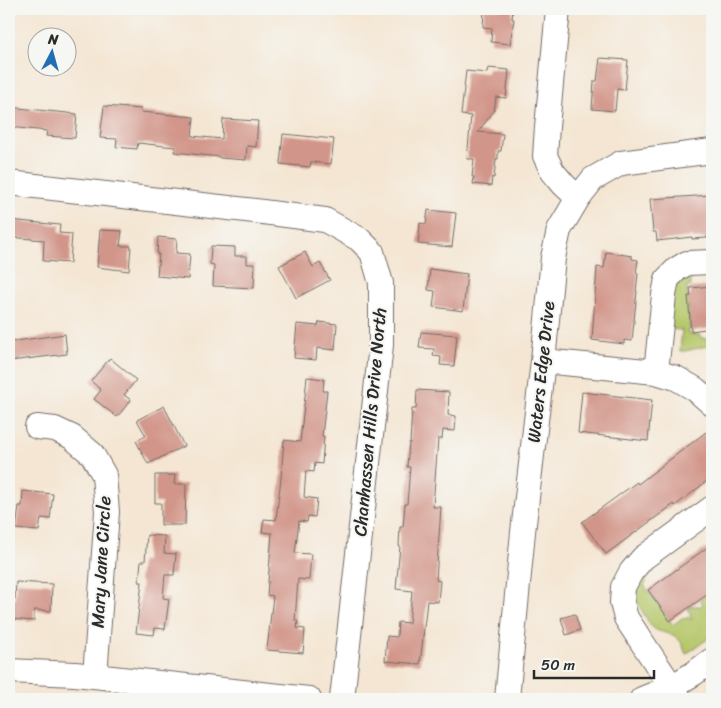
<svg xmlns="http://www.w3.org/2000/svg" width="721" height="708" viewBox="0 0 721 708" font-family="Sriracha,sans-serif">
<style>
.green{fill:#b6c76a;stroke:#70794a}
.building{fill:#d29589}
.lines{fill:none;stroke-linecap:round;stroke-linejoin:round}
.minor-casing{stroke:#716c66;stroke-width:26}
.minor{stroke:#fff;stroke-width:24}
.labels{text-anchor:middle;stroke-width:4;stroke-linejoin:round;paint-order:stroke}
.street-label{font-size:18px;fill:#2b2b2b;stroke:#f6f6f2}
</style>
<rect width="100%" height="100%" fill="#f6f6f2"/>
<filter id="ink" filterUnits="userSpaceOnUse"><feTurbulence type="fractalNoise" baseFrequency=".02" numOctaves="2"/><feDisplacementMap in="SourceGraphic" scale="10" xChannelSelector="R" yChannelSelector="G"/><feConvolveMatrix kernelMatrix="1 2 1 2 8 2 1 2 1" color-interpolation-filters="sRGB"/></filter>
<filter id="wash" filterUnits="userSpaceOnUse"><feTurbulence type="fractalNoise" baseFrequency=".0096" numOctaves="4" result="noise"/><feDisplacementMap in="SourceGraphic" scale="20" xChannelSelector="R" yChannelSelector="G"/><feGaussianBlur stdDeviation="1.12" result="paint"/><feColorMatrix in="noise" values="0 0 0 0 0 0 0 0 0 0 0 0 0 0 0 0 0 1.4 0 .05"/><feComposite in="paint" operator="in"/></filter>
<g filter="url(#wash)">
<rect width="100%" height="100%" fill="#f4e6d3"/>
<path class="green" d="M690,273L691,286L687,287L690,330L687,331L689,334L700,335L701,337L709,340L712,333V345L685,351H680L682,330L668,329L672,289Z
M639,569L647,582L644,585L673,625L683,617L685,619L688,617L691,620L692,619L690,616L691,614L687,609L692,606H701L703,604L700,600L707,595L712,596V636L686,654L681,642L675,636L656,630L651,626L637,602L636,600L632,601Z"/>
<g id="blocks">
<path class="building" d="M484,9H513L512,19H514L510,44L491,42L492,28L483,27Z
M600,58L628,60L625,90L617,89L615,111L592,109L594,81H597Z
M488,68L509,70L506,98L496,97L494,111L478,132L503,134L501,151H498V159H496L494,178L492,177L491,186L473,184L474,177H472L474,159H467L471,116L461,115L466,71L487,73Z
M104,106L141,109V112L194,117L192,136L222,139L223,119L258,121L256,147L247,146L246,160L220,158V157L174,152L175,147L138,143L137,149L116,147L117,139L100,138Z
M9,107L77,114L75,138L46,136L47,131L9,127Z
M283,134L334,139L331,164L311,162L310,167L280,164Z
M712,195V236H707V238L692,239V237L657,241L656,232H653L650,199Z
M428,210L456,213L452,247L418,244L420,223L426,224Z
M9,220L60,225L59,233L72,234L70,263L43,261L44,240L9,237Z
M100,230L122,231L120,246H131L129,271L97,267Z
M158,237L177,239L176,253L190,254L188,279L157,276L159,254L157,255Z
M211,246L235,247V256H247V264H255L254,288L213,286L214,265L210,264Z
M305,252L313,267L320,263L330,280L296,298L279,266Z
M606,252L632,256V259L638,260L636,273L638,274L636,291H637L632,341L624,340V344L592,340L597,267L604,268Z
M430,269L467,274L463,311L433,307L435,291L428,290Z
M712,286V328L691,331L688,296H691L690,288Z
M319,322L337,324L335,350L317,348L316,360L294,358L297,324L318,326Z
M421,332L457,335L454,366L440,365L441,357L433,356L434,349L419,348Z
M65,334L67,354L10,361L9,342Z
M110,358L136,380L124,395L131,400L117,417L94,399L101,390L91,381Z
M307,377L324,379L323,391H327L322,436H324L322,464L315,463L314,472L306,471L304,497L317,499L315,517L308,516L307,522L299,521L295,553L311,554L309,580L298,579L295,621H298L297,628L305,629L303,653L267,650L273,596L267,595L272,533L262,532L264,519L276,520L281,478L284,440L300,442Z
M417,390L449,392L448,415L456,416L455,431L443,430L442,439H438L433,507H441L436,580L440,581L438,602L427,601L420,664L385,661L387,636L397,637L398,622L409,623L412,591L396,589L400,546H399L400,527H403L405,504H407L410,467H407L409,443H410L412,409H416Z
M582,392L652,400L648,441L578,433Z
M164,406L184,446L148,464L136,441L146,436L137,420Z
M706,432L712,440V477L675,506L674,504L606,554L582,522L637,482L638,484Z
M155,475H175L174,484H186L185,525H161V503H155Z
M23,491L53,494L50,519L41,518L39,531L16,529L19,506H22Z
M147,535L165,536L164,553L176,554L174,575H165L163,598L169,599L165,629L155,628L154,635L136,633L142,582H139L141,561H145Z
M712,544V591L670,621L648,590Z
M16,582L52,584L51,611L34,610V621L9,619L10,599H15Z
M575,614L580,630L566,635L561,618Z"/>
</g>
</g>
<g filter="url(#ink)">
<use href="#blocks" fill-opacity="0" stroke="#716c66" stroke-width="1"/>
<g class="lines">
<defs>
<path id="minor" d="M558,9L547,127L545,156L553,172L564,185L578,198
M9,183L255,211L325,220L359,239L372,252L381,283V345L342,699
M543,361L656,372L676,378L695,389L712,404
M656,372L664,295L667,279L677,269L687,263L712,262
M37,427L55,429L72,437L92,454L104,475L107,512L95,676
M9,671L75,674L309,699
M679,698L626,618L622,603L623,587L631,572L643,558L712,508
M507,699L523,532L543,361L553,258L559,230L578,198L593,179L621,163L712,151
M642,699L671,687L693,674L712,660"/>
</defs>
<use href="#minor" class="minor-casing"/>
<use href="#minor" class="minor"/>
</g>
</g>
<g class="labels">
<g class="street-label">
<text transform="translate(541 372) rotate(-84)" y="6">Waters Edge Drive</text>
<text transform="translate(370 422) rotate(-85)" y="6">Chanhassen Hills Drive North</text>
<text transform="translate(101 562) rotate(-87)" y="6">Mary Jane Circle</text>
</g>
</g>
<rect width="721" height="708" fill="none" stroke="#f6f6f2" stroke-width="30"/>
<g transform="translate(52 52) rotate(6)"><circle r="24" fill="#f6f6f2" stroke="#a5a5a2"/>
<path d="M0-4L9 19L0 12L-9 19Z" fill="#1f6fb2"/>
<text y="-8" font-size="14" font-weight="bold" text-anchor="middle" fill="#2b2b2b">N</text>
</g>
<path d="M534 670v8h120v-8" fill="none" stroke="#2b2b2b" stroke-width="2.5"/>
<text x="541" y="670" font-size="15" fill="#2b2b2b" stroke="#f6f6f2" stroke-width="4" paint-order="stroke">50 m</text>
</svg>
